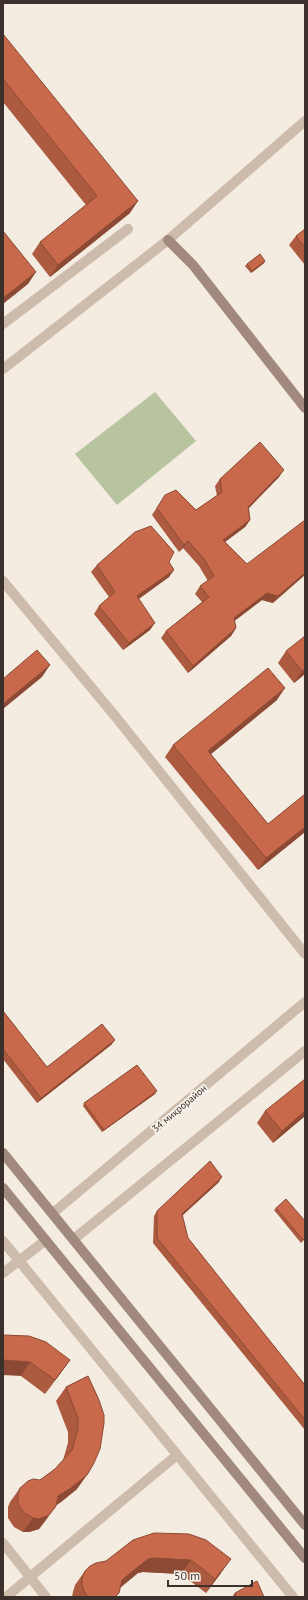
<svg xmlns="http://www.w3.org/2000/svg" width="308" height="1600" viewBox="0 0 308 1600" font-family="'PT Sans',sans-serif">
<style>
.green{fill:#b8c4a0}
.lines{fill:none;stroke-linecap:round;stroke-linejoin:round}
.street{stroke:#cdbbac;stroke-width:10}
.secondary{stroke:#a18a7d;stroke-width:10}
.wall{fill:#ac5a40}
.shaded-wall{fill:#8c4a34}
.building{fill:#c8694b;stroke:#8c4a34}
.labels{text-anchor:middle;stroke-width:3.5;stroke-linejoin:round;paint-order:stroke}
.street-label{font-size:10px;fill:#3b302b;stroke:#fbf5ee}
</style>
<rect width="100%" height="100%" fill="#f4ebe1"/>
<path class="green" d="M155,392L196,441L117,505L75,454Z"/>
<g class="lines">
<path class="street" d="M3,324L128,229
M3,369L168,240L305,121
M3,581L115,716L305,954
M53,1213L305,1002
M74,1239L305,1051
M3,1241L293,1597
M3,1273L46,1240
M3,1543L46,1597
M6,1597L177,1455"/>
<path class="secondary" d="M168,240L193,265L305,408
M3,1153L305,1525
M3,1188L305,1558"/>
</g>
<path class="wall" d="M3,34L130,213L50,277L32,254L40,242L86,205L3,102Z
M305,229V265L289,245L296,236Z
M265,261L264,263L251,273L245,266L247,264Z
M279,477L249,508L250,520L245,527L225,542L273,603L262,600L234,621L236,628L231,636L188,673L161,638L166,631L202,602L195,594L200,586L208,581L199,566L183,548L179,552L152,515L165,495L196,510L217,496L215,486L220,479Z
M169,562V577L138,599L150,630L123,650L94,614L99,606L109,597L91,572L97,565Z
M286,651L305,674L294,683L278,663Z
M277,700L211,754L268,824L305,832L258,870L165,757L173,745Z
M3,1011L47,1067L115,1040L111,1045L37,1103L3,1059Z
M155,1094L102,1132L83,1106L84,1103Z
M265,1111L305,1116L273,1143L257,1123Z
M219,1182L182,1216L188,1238L305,1385V1430L153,1243L154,1216L157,1211Z
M276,1208L305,1221V1239L301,1243L274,1210Z
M3,1335L70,1360L45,1394L21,1376Z
M88,1376L77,1489L61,1502L56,1505L46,1520L39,1529L29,1532H23L14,1527L8,1518V1507L10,1502L20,1488L40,1480L55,1469L63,1460L68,1443V1432L56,1401L66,1387Z
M154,1533L221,1573L206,1593L181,1574L143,1572L138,1573L120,1588L116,1597H72L73,1592L75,1585L85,1571L106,1561Z
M235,1593L264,1597H232Z"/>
<path class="shaded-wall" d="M138,201L130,213L50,277L58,265Z
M265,261L264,263L251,273L252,271Z
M36,272L28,284L3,304V298Z
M284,470L279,477L243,514L248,507Z
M250,520L245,527L218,547L223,540Z
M188,541L183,548L179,552L184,545Z
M174,570L169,577L132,604L137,596Z
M305,573V575L273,603L262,600L228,626L234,618L267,593Z
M155,623L150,630L123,650L129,643Z
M236,628L231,636L188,673L193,666Z
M50,665L42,677L3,709V704Z
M305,669V674L294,683L302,671Z
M285,688L277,700L200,763L208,751Z
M305,827V832L258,870L266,858Z
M115,1040L111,1045L37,1103L41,1098Z
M157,1091L155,1094L102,1132L104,1130Z
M305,1111V1116L273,1143L282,1131Z
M222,1177L219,1182L178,1219L182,1214Z
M3,1360L30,1362L21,1376L3,1375Z
M70,1360L60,1374L45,1394L55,1380Z
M87,1475L77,1489L61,1502L49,1510L58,1496Z
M56,1506L39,1529L29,1532H23L33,1518Z
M153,1558L191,1560L181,1574L143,1572L138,1573L112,1594L122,1580L148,1559Z
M231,1559L221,1573L206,1593L215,1579Z"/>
<path class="building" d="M3,34L138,201L58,265L40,242L97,196L3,79Z
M305,229V248L296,236Z
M3,231L36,272L3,298Z
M260,254L265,261L252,271L247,264Z
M260,442L284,470L248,507L250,520L223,540L247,564L305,520V573L278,596L267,593L234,618L236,628L193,666L166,631L209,597L200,586L214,576L204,559L188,541L184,545L157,508L165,495L176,490L196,510L222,492L220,479Z
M151,526L174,552L169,562L174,570L137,596L155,623L129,643L99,606L115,592L97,565L135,532Z
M305,636V669L302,671L286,651Z
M37,650L50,665L3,704V679Z
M268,668L285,688L208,751L268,824L305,794V827L266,858L173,745Z
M3,1011L47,1067L102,1024L115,1040L41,1098L3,1049Z
M137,1065L157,1091L104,1130L84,1103Z
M305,1079V1111L282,1131L265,1111Z
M210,1161L222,1177L182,1214L188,1238L305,1385V1420L157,1238V1211Z
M286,1199L305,1221V1238L303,1240L276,1208Z
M3,1335L29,1336L46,1342L70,1360L55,1380L30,1362L3,1360Z
M88,1376L99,1400L104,1415V1423L100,1449L94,1463L87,1475L71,1488L58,1496L56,1506L49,1515L39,1519L33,1518L24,1513L18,1504V1493L20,1488L28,1481L33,1479L40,1480L55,1469L72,1450L78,1429V1418L66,1387Z
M154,1533L189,1534L206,1540L231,1559L215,1579L191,1560L153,1558L148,1559L122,1580L119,1593L115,1597H88L84,1591L82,1585V1578L85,1571L90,1566L96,1563L106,1561L133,1540Z
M257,1581L264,1597H236L235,1593Z"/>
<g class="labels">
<g class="street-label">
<text transform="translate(179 1108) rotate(-40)" y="4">34 микрорайон</text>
</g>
</g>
<rect width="308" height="1600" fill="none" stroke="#3b302b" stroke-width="8"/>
<path d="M168 1580v6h84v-6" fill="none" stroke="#3b302b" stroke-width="2"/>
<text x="174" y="1580" font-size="12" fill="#3b302b" stroke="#fbf5ee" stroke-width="3" paint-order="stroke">50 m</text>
</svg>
